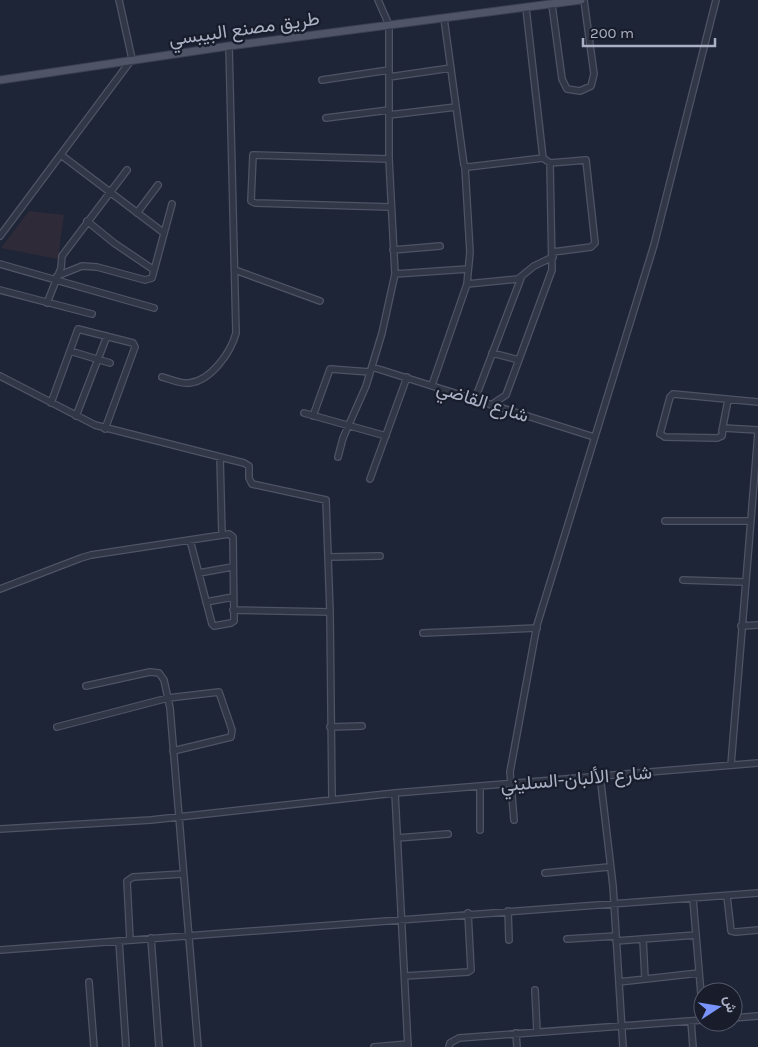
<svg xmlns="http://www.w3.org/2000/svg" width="758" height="1047" viewBox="0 0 758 1047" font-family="Karla,Vazirmatn,sans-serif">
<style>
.medical{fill:#2e2a38}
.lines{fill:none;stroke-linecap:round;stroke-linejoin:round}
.minor-casing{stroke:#4f5465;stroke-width:8}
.major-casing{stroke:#3b4051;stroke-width:9}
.minor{stroke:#323747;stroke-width:5.5}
.major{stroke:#4f5567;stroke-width:7}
.labels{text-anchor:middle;stroke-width:4.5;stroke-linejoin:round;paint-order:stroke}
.street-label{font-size:19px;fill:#abb1c4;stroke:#181c2b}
</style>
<rect width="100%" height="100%" fill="#1e2537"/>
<path class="medical" d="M29,211L64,215L58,259L1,248Z"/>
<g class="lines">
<defs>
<path id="minor" d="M378,0L389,25V159L395,274L468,269
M552,5L562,79L567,89L580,91L591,86L594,74L584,0
M526,8L543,158
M444,18L464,165L468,167L543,158L550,163L552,270L506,395L491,405
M389,77L451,68
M322,80L389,70
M389,115L456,107
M326,118L389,110
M61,155L164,233
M389,159L253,155L251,201L255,203L390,207
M550,163L586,160L595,243L591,247L553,252
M137,213L158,185
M87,221L114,243L154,270
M0,236L132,59L119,0
M393,250L440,246
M0,264L154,308
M235,270L320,301
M57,276L82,266L97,267L145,280L152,278L172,204
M467,284L518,279L534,266L553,257
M0,290L92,314
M47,303L61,268L62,256L127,170
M70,351L110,363
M492,353L519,360
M372,367L594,437
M0,376L95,425L244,463L249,466V478L252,484L326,500L330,612L332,799
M162,377C170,379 180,384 189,383C211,381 231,352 236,333L229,46
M432,385L467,284L470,252L465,167
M475,399L521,278
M51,403L78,329L133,343L135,347L105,429
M304,413L386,436
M76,416L107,336
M313,416L330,369L370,372
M722,431L728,400
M660,434L670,397L673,394L758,402
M660,434L665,437L717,438L722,436L723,428L758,430
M220,457L222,535
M338,457L343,438L366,386L382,333L395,274
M370,479L407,377
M665,521H750
M329,557L380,556
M199,573L232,567
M683,580L744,582
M0,589L81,558L91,555L229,534L233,537L234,621L231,623L214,626L212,624L190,540
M206,602L233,597
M233,610L330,612
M741,626L758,625
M423,633L537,628
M86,686L150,672L159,673L164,680L170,708L198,1047
M57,727L168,698L219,692L232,730L231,737L173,751
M330,727L362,726
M731,765L758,433
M600,775L613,886L623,1047
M480,786V830
M395,793L758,763
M514,820L510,772L537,625L654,245L716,0
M0,829L151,820L395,793L408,1047
M397,838L448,834
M545,873L609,867
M727,896L731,931L736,932L758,930
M693,899L703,1018
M508,911L509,940
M151,938L159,1047
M567,939L616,936
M643,939L645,979
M130,940L127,881L133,877L183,874
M119,941L126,1047
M616,941L696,935
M0,950L758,893
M405,976L468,972L471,970L468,913
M89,982L94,1047
M619,982L699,973
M535,990L537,1032
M733,1018L758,1016
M691,1021L693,1047
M516,1033L517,1047
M374,1047L408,1044
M449,1047L450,1043L459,1038L703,1020"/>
<path id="major" d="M0,80L229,46L581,0"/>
</defs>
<use href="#minor" class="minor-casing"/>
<use href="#major" class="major-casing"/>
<use href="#minor" class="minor"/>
<use href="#major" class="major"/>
</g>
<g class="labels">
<g class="street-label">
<text transform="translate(244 28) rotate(-8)" y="7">طريق مصنع البيبسي</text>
<text transform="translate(483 401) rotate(18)" y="7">شارع القاضي</text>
<text transform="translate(576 778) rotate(-5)" y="7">شارع الألبان-السليني</text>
</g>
</g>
<g transform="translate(718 1007) rotate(78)"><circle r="24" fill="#181c2b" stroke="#535868"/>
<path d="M0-4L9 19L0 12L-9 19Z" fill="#7995fc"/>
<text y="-8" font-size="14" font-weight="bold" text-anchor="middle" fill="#abb1c4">ش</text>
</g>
<path d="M583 38v8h132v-8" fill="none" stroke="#abb1c4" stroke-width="2.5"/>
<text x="590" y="38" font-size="15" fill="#abb1c4" stroke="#181c2b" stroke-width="4" paint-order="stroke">200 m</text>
</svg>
